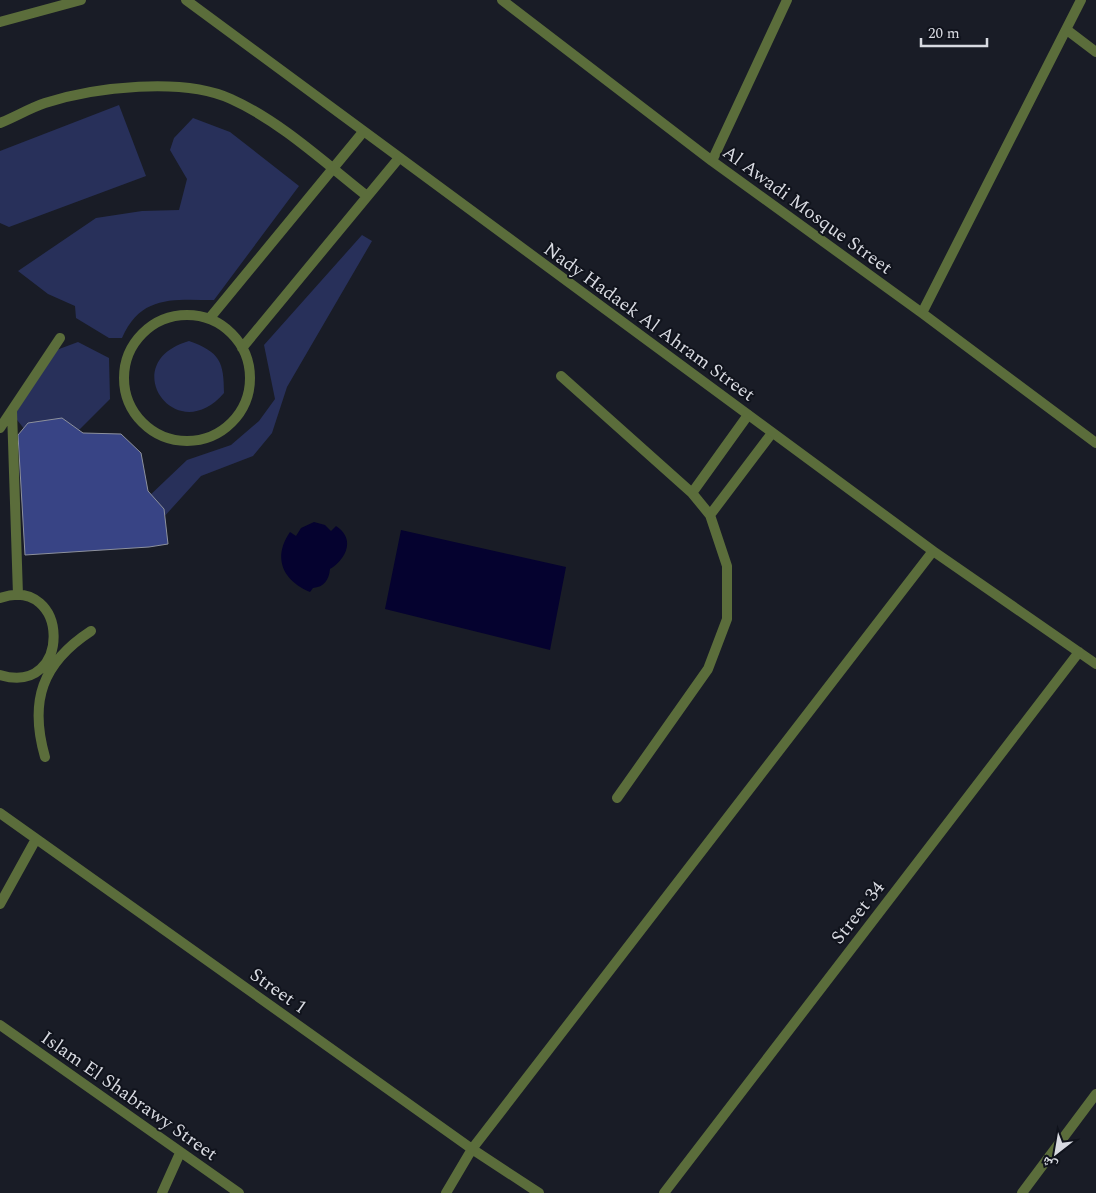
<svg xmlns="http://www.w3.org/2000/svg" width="1096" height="1193" viewBox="0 0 1096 1193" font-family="Spectral,'Noto Naskh Arabic',serif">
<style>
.green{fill:#28305a}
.water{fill:#05022f}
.building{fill:#384485;stroke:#8d919d}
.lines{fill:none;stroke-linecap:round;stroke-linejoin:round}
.service{stroke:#5b6d3b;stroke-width:10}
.minor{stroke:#5b6d3b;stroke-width:10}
.labels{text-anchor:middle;stroke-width:4;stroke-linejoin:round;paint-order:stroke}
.street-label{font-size:19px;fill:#d8dae1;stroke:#10131c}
</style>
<rect width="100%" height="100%" fill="#191c26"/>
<path class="green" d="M119,105L146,176L9,227L0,223V151Z
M193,118L230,132L299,186L214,300C175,300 141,294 122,338H109L76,318L75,306L48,294L18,271L96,218L142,211L179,210L187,179L170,150L174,138Z
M362,235L372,241L287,387L272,433L253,456L201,476L162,519L146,499L187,460L231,445L259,421L275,399L264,345Z
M189,341C220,352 224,362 224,393C175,450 115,362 189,341Z
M78,342L109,358L110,399L75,434L25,430L14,416L51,352Z"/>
<path class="water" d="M314,522L325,525L331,531L336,526C356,539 346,559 330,569C329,580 324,587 313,588L310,592C283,581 272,558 290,532L296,536L301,528Z
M401,530L566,567L550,650L385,609Z"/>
<path class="building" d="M62,418L83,433L121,434L141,453L148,491L164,509L168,544L149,547L25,555L18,435L28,423Z"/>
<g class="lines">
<path class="service" d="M0,123C15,117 30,108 45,103C95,87 183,77 231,99C280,121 325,163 367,196
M124 378a63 63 0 1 1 126 0a63 63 0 1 1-126 0Z
M209,319L363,132
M242,348L399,158
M561,376L692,493L710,515L727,566V619L708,669L617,798
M12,411L18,595
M0,428L60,338
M692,493L748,415
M710,515L772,433
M0,598C70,574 73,697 0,675
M45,757C29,701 42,663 91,631"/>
<path class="minor" d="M186,0L933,551L1096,664
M502,0L712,161L922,313L1096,443
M0,22L81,0
M1067,30L1096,52
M712,161L787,0
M922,313L1081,0
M0,813L472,1149L539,1193
M0,904L36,839
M0,1025L239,1193
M162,1193L180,1153
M446,1193L472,1149L933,551
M664,1193L1079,652
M1022,1193L1096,1094"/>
</g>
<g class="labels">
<g class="street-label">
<text transform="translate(808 209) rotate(36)" y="7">Al Awadi Mosque Street</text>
<text transform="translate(650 321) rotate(36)" y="7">Nady Hadaek Al Ahram Street</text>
<text transform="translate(857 912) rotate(-52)" y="7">Street 34</text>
<text transform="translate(279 990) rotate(35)" y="7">Street 1</text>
<text transform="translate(130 1095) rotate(35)" y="7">Islam El Shabrawy Street</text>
</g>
</g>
<g transform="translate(1056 1153) rotate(211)" stroke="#10131c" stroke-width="4" paint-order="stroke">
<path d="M0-4L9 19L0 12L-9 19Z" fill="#d8dae1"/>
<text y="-8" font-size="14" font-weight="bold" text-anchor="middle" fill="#d8dae1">ش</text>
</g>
<path d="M921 38v8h66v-8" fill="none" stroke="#d8dae1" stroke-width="2.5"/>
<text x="928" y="38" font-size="15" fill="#d8dae1" stroke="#10131c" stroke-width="4" paint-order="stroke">20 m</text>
</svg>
